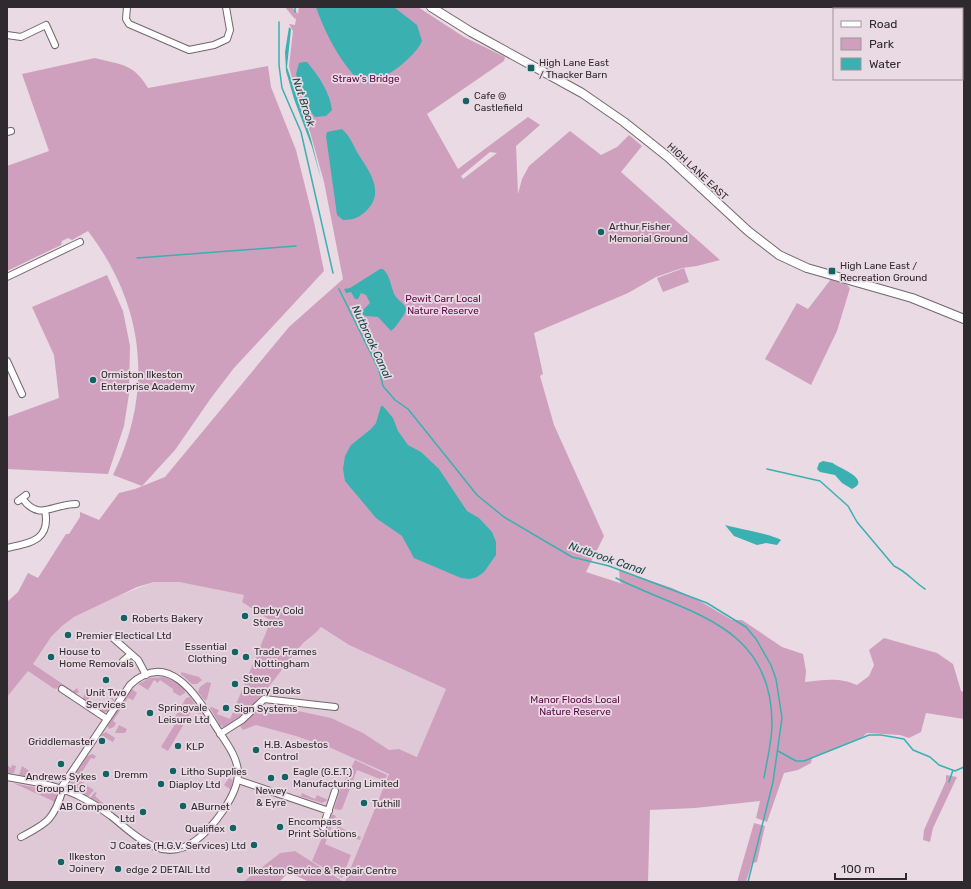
<svg xmlns="http://www.w3.org/2000/svg" width="971" height="889" viewBox="0 0 971 889" font-family="Rubik,sans-serif">
<style>
.built{fill:#dfc9d6}
.green{fill:#cfa0bd;fill-rule:evenodd}
.water{fill:#3ab0b1}
.lines{fill:none;stroke-linecap:round;stroke-linejoin:round}
.stream{stroke:#3ab0b1;stroke-width:1.5}
.minor-casing{stroke:#73666d;stroke-width:8}
.major-casing{stroke:#73666d;stroke-width:10}
.minor{stroke:#fff;stroke-width:6}
.major{stroke:#fff;stroke-width:8}
.poi-dot{fill:#136364;stroke:#e9dae3;stroke-width:1.5}
.labels{text-anchor:middle;stroke-width:3.5;stroke-linejoin:round;paint-order:stroke}
.poi-label{font-size:10px;fill:#2f2a2d;stroke:#e9dae3;text-anchor:start}
.park-label{font-size:10px;fill:#5b0445;stroke:#e9dae3}
.street-label{font-size:10px;fill:#2f2a2d;stroke:#e9dae3}
.water-label{font-size:11px;font-style:italic;fill:#154848;stroke:#e9dae3}
</style>
<rect width="100%" height="100%" fill="#e9dae3"/>
<path class="built" d="M154,582H179L244,595L242,602L268,619L277,676L300,647L321,627L349,645L446,689L418,757L399,749L345,882L295,851L280,853L243,882H7V697L28,670L51,637L62,626L74,617L116,597Z"/>
<path class="green" d="M285,7H292L298,14L299,7H418L464,37L505,57L504,61L427,114L458,169L528,117L540,125L516,146L518,194L522,179L529,166L570,131L601,155L617,147L629,135L642,146L621,172L720,260L697,266L682,268L656,277L628,293L534,333L543,374L540,376L554,425L604,536L586,572L623,584L620,582L619,570L672,588L698,600L732,620H742L782,647L803,654L806,671L805,682C824,680 839,677 857,685L869,676L874,665L869,650L884,638L937,653L953,664L961,691L964,692V719L926,713L921,732L909,738L900,735L867,733L862,737L812,758L811,763L798,770L784,773L767,822L756,818L760,801L695,808L650,810L648,882H345L389,774L331,748L296,736L256,725L243,730L240,726L258,709L274,714L298,711L331,718L363,733L389,750L399,749L417,757L446,689L349,645L321,627C315,635 305,640 299,648C284,666 245,723 223,727L220,725L210,708L211,707L219,710L217,714L230,719L270,623L268,619L242,602L244,595L179,582H154L137,587L74,617L62,626L51,637L33,664L73,691L77,688L79,692L74,694L60,686L56,689L53,688L28,671L7,697V602L18,592L28,573L38,578L66,534H69L80,517V512L99,520L119,493L135,489L165,477L289,327L343,279L324,182L310,132L295,91L289,66L293,31L289,24L295,25L296,19L294,18ZM490,152L497,153L463,179L461,176Z
M95,58C121,65 133,63 148,88L268,66L271,87L296,150L314,222L324,271L234,368L211,398L175,450L142,486L113,475C154,390 145,306 88,231L72,240L68,238L62,241L61,245L7,271V166L49,151L22,74Z
M684,268L689,282L663,292L657,278Z
M107,275L123,311L130,346L129,394L124,426L108,474L7,469V417L59,398L54,355L32,307Z
M831,279L847,285L850,288L837,331L811,385L765,359L797,303L808,309Z
M181,672L199,677L202,680L197,684H192L181,674Z
M165,677C172,680 185,684 185,693L180,696L173,692V689L160,680L158,683L154,680L148,690L138,684L150,678Z
M207,682L211,683L207,699L205,701L198,692L200,687Z
M132,689L137,693L133,700L128,698L113,721L116,723L114,727L109,729L107,725Z
M85,693L90,696L88,701L102,710L104,707L107,708L113,700L110,698H113L114,701L107,712L102,713L85,701L83,698Z
M190,697L208,723L206,726V722L194,707L168,751L161,747L178,719L175,717L186,698Z
M119,725L127,729L125,733H115Z
M106,732L115,738L113,742L101,735Z
M92,754L96,756L94,759L91,758L80,775L85,780L83,783L94,790L88,797L73,789L70,782L87,756Z
M355,760L387,775L385,781L357,770L342,809L340,810L334,809L339,792Z
M7,765L11,768L12,765L16,766L14,773L7,774Z
M22,766L37,776L36,778L19,775Z
M946,775L957,777L933,828L930,842L923,840L924,830L946,781Z
M229,778L233,780L231,790L224,785Z
M13,783L54,791L58,798L56,805L53,801Z
M95,792L97,793L95,796L112,811L90,798Z
M302,793L315,799L317,795L328,800L322,803L296,795L301,796Z
M332,814L336,816L325,844L351,855L342,878L312,861Z
M341,817V828L361,837L360,840L339,832L333,838Z
M754,823L765,826L757,862L752,863L746,882H737Z
M295,851L344,882H309L289,872L279,882H243L280,853Z"/>
<path class="water" d="M316,7H394L417,25L422,41C415,58 382,82 364,84C343,69 324,31 316,7Z
M289,27L291,29L287,67L311,139L321,179L312,147L294,99L286,71L285,52Z
M304,62H307C319,76 330,93 332,110L326,116L315,117L308,108L296,74L299,63Z
M342,129C349,135 353,144 357,152C368,170 385,190 368,209C361,217 354,220 343,220L337,215L326,136L327,132Z
M380,269H383C390,276 390,282 393,291C397,305 414,303 401,319C398,323 395,328 391,331L378,317L366,316L354,311V309L363,310L370,303L366,295L361,293L358,299H355L351,292L346,293L344,289L350,288Z
M381,406H383L393,418L398,431L408,445L421,452L439,469L467,511L479,518L492,532L496,542V555L484,572L477,577L470,579L461,578L414,558L402,536L376,518L345,481L343,469L345,456L351,445L371,429L376,423Z
M823,461L833,463C836,467 873,479 852,489L842,483L835,475L820,472L817,469L819,463Z
M725,525C739,529 771,534 781,540L777,545L766,543L757,545L734,536Z"/>
<g class="lines">
<path class="stream" d="M295,12V7
M279,22V65L282,88L301,132L333,273
M137,258L296,246
M339,289L379,370L383,386L395,400L408,409L477,495L504,517L572,557L609,566L707,603L746,627L756,639L771,665L776,679L782,718L773,782L748,882
M767,469L820,481L848,506L857,522L894,566C906,571 914,582 925,589
M616,578C687,614 772,623 772,724C772,741 767,760 764,778
M778,751L796,761H804L869,735H881L904,739L913,750L930,757L939,765L955,771L964,767
M949,782L953,770"/>
<defs>
<path id="minor" d="M127,7L126,19L129,24L189,50L214,45L227,39L230,30L226,7
M7,35L21,37L46,25L55,45
M7,132L11,131
M7,277L80,242
M7,361L22,394
M22,498C39,522 52,504 76,504
M18,501L26,495
M7,548C31,543 51,540 45,510
M113,638L138,660L146,675
M123,661L131,654
M62,689L107,719
M220,734L242,720L264,699L335,707
M7,777C31,781 55,785 77,795C89,801 100,808 111,816C135,835 162,865 195,841C213,828 238,795 238,773C238,757 225,741 216,727C198,698 169,648 130,685L61,788
M238,780L329,811
M323,827L335,791
M21,837C48,823 54,819 63,789"/>
<path id="major" d="M431,7L471,32L582,93L624,122L668,157L748,231L779,255L807,268L912,298L964,319"/>
</defs>
<use href="#minor" class="minor-casing"/>
<use href="#major" class="major-casing"/>
<use href="#minor" class="minor"/>
<use href="#major" class="major"/>
</g>
<g class="poi-dot">
<rect x="527" y="64" width="8" height="8" rx="2"/>
<circle cx="466" cy="101" r="4"/>
<circle cx="601" cy="232" r="4"/>
<rect x="828" y="267" width="8" height="8" rx="2"/>
<circle cx="93" cy="380" r="4"/>
<circle cx="245" cy="616" r="4"/>
<circle cx="124" cy="618" r="4"/>
<circle cx="68" cy="635" r="4"/>
<circle cx="235" cy="652" r="4"/>
<circle cx="51" cy="657" r="4"/>
<circle cx="246" cy="657" r="4"/>
<circle cx="106" cy="680" r="4"/>
<circle cx="235" cy="684" r="4"/>
<circle cx="226" cy="708" r="4"/>
<circle cx="150" cy="713" r="4"/>
<circle cx="102" cy="741" r="4"/>
<circle cx="178" cy="746" r="4"/>
<circle cx="256" cy="750" r="4"/>
<circle cx="61" cy="764" r="4"/>
<circle cx="173" cy="771" r="4"/>
<circle cx="106" cy="774" r="4"/>
<circle cx="285" cy="777" r="4"/>
<circle cx="271" cy="778" r="4"/>
<circle cx="161" cy="784" r="4"/>
<circle cx="364" cy="803" r="4"/>
<circle cx="183" cy="806" r="4"/>
<circle cx="143" cy="812" r="4"/>
<circle cx="280" cy="827" r="4"/>
<circle cx="233" cy="828" r="4"/>
<circle cx="254" cy="845" r="4"/>
<circle cx="61" cy="862" r="4"/>
<circle cx="118" cy="869" r="4"/>
<circle cx="240" cy="870" r="4"/>
</g>
<g class="labels">
<g class="poi-label">
<text x="539" y="66">High Lane East<tspan x="539" dy="12">/ Thacker Barn</tspan></text>
<text x="474" y="99">Cafe @<tspan x="474" dy="12">Castlefield</tspan></text>
<text x="609" y="230">Arthur Fisher<tspan x="609" dy="12">Memorial Ground</tspan></text>
<text x="840" y="269">High Lane East /<tspan x="840" dy="12">Recreation Ground</tspan></text>
<text x="101" y="378">Ormiston Ilkeston<tspan x="101" dy="12">Enterprise Academy</tspan></text>
<text x="253" y="614">Derby Cold<tspan x="253" dy="12">Stores</tspan></text>
<text x="132" y="622">Roberts Bakery</text>
<text x="76" y="639">Premier Electical Ltd</text>
<text x="227" y="650" text-anchor="end">Essential<tspan x="227" dy="12">Clothing</tspan></text>
<text x="59" y="655">House to<tspan x="59" dy="12">Home Removals</tspan></text>
<text x="254" y="655">Trade Frames<tspan x="254" dy="12">Nottingham</tspan></text>
<text x="243" y="682">Steve<tspan x="243" dy="12">Deery Books</tspan></text>
<text x="106" y="696" text-anchor="middle">Unit Two<tspan x="106" dy="12">Services</tspan></text>
<text x="158" y="711">Springvale<tspan x="158" dy="12">Leisure Ltd</tspan></text>
<text x="234" y="712">Sign Systems</text>
<text x="94" y="745" text-anchor="end">Griddlemaster</text>
<text x="264" y="748">H.B. Asbestos<tspan x="264" dy="12">Control</tspan></text>
<text x="186" y="750">KLP</text>
<text x="181" y="775">Litho Supplies</text>
<text x="293" y="775">Eagle (G.E.T.)<tspan x="293" dy="12">Manufacturing Limited</tspan></text>
<text x="114" y="778">Dremm</text>
<text x="61" y="780" text-anchor="middle">Andrews Sykes<tspan x="61" dy="12">Group PLC</tspan></text>
<text x="169" y="788">Diaploy Ltd</text>
<text x="271" y="794" text-anchor="middle">Newey<tspan x="271" dy="12">&amp; Eyre</tspan></text>
<text x="372" y="807">Tuthill</text>
<text x="135" y="810" text-anchor="end">AB Components<tspan x="135" dy="12">Ltd</tspan></text>
<text x="191" y="810">ABurnet</text>
<text x="288" y="825">Encompass<tspan x="288" dy="12">Print Solutions</tspan></text>
<text x="225" y="832" text-anchor="end">Qualiflex</text>
<text x="246" y="849" text-anchor="end">J Coates (H.G.V. Services) Ltd</text>
<text x="69" y="860">Ilkeston<tspan x="69" dy="12">Joinery</tspan></text>
<text x="126" y="873">edge 2 DETAIL Ltd</text>
<text x="248" y="874">Ilkeston Service &amp; Repair Centre</text>
</g>
<g class="park-label">
<text x="366" y="82">Straw's Bridge</text>
<text x="443" y="302">Pewit Carr Local<tspan x="443" dy="12">Nature Reserve</tspan></text>
<text x="575" y="703">Manor Floods Local<tspan x="575" dy="12">Nature Reserve</tspan></text>
</g>
<g class="street-label">
<text transform="translate(698 171) rotate(43)" y="4">HIGH LANE EAST</text>
</g>
<g class="water-label">
<text transform="translate(304 102) rotate(72)" y="4">Nut Brook</text>
<text transform="translate(372 342) rotate(65)" y="4">Nutbrook Canal</text>
<text transform="translate(607 558) rotate(19)" y="4">Nutbrook Canal</text>
</g>
</g>
<rect width="971" height="889" fill="none" stroke="#2f2a2d" stroke-width="16"/>
<rect x="833" y="8" width="130" height="72" fill="#e9dae3" stroke="#9f949a"/>
<rect x="841" y="21" width="20" height="6" fill="#ffffff" stroke="#9f949a"/>
<text x="869" y="28" font-size="12" fill="#2f2a2d">Road</text>
<rect x="841" y="38" width="20" height="12" fill="#cfa0bd" stroke="#9f949a"/>
<text x="869" y="48" font-size="12" fill="#2f2a2d">Park</text>
<rect x="841" y="58" width="20" height="12" fill="#3ab0b1" stroke="#9f949a"/>
<text x="869" y="68" font-size="12" fill="#2f2a2d">Water</text>
<path d="M835 873v6h71v-6" fill="none" stroke="#2f2a2d" stroke-width="2"/>
<text x="841" y="873" font-size="12" fill="#2f2a2d" stroke="#e9dae3" stroke-width="3" paint-order="stroke">100 m</text>
</svg>
